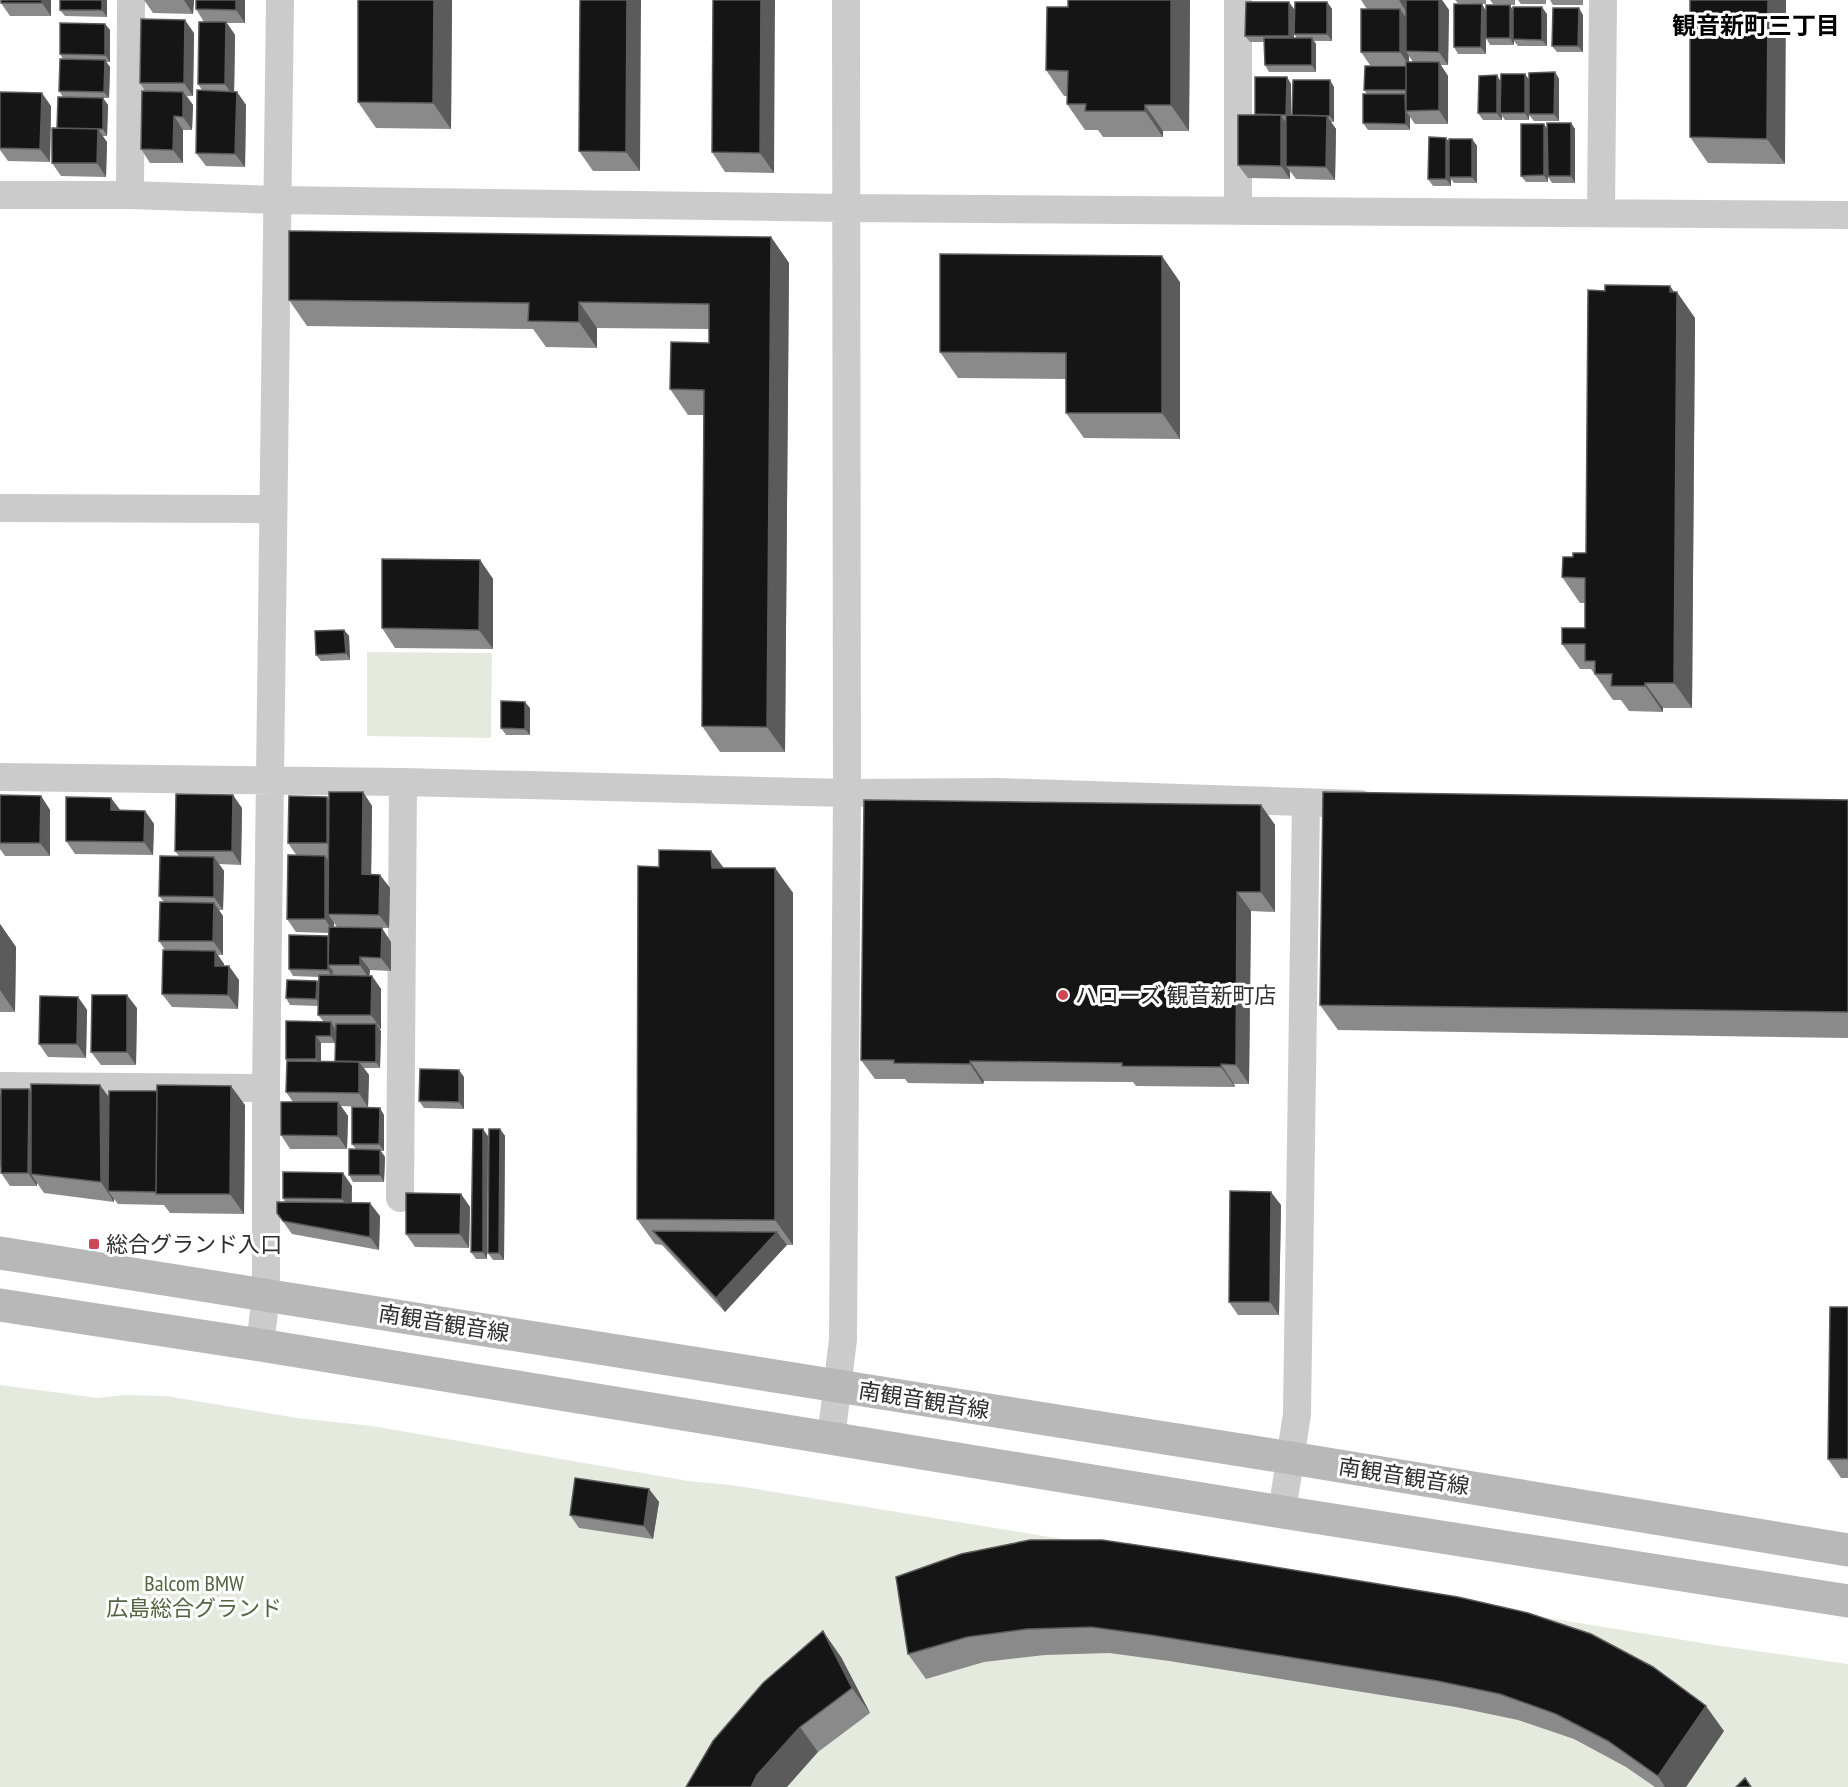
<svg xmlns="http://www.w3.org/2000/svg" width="1848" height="1787" viewBox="0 0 1848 1787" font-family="'PT Sans Narrow','Noto Sans JP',sans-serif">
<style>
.green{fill:#e5eade}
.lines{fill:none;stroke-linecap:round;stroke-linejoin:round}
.minor{stroke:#cbcbcb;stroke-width:28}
.secondary{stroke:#b8b8b8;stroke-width:33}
.wall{fill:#8a8a8a;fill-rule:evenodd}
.shaded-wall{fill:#5b5b5b}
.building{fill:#151515;stroke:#5b5b5b;stroke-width:1.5}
.poi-dot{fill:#cf4755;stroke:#fff;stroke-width:2}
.labels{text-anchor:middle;stroke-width:6;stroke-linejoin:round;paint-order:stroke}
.poi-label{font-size:22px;fill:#2e2e2e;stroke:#fff;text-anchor:start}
.street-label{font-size:22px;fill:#2e2e2e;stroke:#fff}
.park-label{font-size:22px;fill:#536441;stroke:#fff}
.neighbourhood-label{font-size:24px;font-weight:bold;fill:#000;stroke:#fff}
</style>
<rect width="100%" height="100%" fill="#fff"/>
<path class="green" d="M367,652L492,653L491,738L367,736Z
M0,1385L98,1398L123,1395L166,1396L297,1418L372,1426L688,1481L731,1485L1714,1645L1848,1664V1787H0Z"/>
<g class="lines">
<path class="minor" d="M0,195H130L277,200L846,208L1848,215
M130,195L131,0
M1238,210V0
M1601,212L1603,0
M0,508L273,509
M0,777L403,782L847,793L998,792L1360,804
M0,1086L266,1088
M400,1198L403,782
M260,1345L266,1295V1088L280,0
M831,1439L843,1339L847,793L846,0
M1282,1512L1297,1414L1306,803"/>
<path class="secondary" d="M0,1253L1291,1458L1848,1550
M0,1305L260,1345L1282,1512L1848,1601"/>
</g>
<path class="wall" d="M1,0H51V16H10L1,3Z
M107,0V17L65,16L60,10Z
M144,0H194L193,14L153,13Z
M196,0H245V23H227L235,35L234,92H237L246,105L245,167L206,166L196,153L202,90L198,84L204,22L196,9Z
M452,0L451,129L376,128L358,102Z
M580,0L640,171H593L579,151Z
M713,0L774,173L725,172L712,152Z
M1068,0H1190L1189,131H1163V137H1103L1098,130H1085L1067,104L1068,96H1064L1046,70L1068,7Z
M1361,0H1442L1449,10L1448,65H1440L1448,76V124H1415L1410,117V130H1368L1363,123L1367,94L1364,90L1406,66V65H1370L1361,52L1367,9ZM1409,56L1413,62H1409Z
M1455,0H1486V4L1458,3Z
M1490,0H1515V5L1493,4Z
M1518,0H1546V4H1521Z
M1550,0H1583V5H1553Z
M1690,0L1785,164L1708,163L1690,137Z
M1327,2L1332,9V41H1314L1316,44V72H1269L1265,65L1264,42H1250L1245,36L1294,9V38H1297L1294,34Z
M1486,10H1513L1547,14V46H1518L1514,41V45H1490L1486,38V54H1458L1454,47Z
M1583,15V52H1557L1552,46Z
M105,24L110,30V62H106L110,67L109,98H103L108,105L107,136H102L107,142L106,177L61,176L52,163L63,97L59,91L63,59L60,54Z
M194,33L193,96H187L193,105L192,130H183V163H150L141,149L145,91L140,83Z
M1555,72L1559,79V121H1534L1529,115V120H1505L1502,116V120H1483L1478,113L1501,81L1525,74L1529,80Z
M1287,77L1291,84V115L1334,87V122H1331L1336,129L1335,180L1296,179L1290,171V179L1248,178L1238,165L1255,115V114Z
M0,92L51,106L50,162L8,161L0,150Z
M1571,123L1575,129V183H1552L1548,177V182H1526L1521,176L1547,129Z
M1446,138L1449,142L1472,139L1477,146V183H1454L1451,179V186H1433L1428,179Z
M771,237L789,263L785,752H720L702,726L704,415H688L670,389L709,343V329L597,328V348L546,347L533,329L307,326L289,300Z
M1180,282V439L1084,438L1066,413V379L958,378L940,352Z
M1675,292L1695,318L1692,708H1663V712L1629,711L1621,700H1613L1591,669H1580L1562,644L1585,628V603H1580L1562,577L1573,557L1586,553Z
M480,560L493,579V649L395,648L382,628Z
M344,630L349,636L350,660L321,661L316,655Z
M530,708V735H506L501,728Z
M363,792L372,806L371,874L380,875L390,888L389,928L337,927L334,923V927L391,942V971L370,970L369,976H372L381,989V1029H379L381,1031L380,1068H364L369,1075L368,1107L341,1106L348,1116L347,1149H290L281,1135L293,1102L286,1092L287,1061L286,1059L324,1022L318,1015V1006L290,1005L286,998L317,981L319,984V977L293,976L289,969L328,936L329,933L296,932L287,919L297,856L288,843L329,800ZM321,1043H335V1062L321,1061Z
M0,795L41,796L50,810V856H5L0,849Z
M111,798L120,811H145L154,824L153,855L75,854L66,841Z
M1848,800V1038L1338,1030L1320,1005Z
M1261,805L1275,825V912L1251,911L1249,1084H1234L1235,1087L1136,1086L1133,1082L984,1081L983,1084L908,1083L905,1079H875L861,1060Z
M242,808L241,865L219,864L224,871L223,910H219L223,916V955H218L224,964V966L239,980L238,1009L172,1007L162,994L165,950L159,941L164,902L159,896L179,856L175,851Z
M711,851L724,868H775L793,893V1245H786L725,1312L662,1245L655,1244L637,1219L659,867Z
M0,924L16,947L15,1012H0Z
M78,997L87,1010L86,1058L48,1057L39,1044Z
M137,1008L136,1065H101L91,1052Z
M464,1077V1109L424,1108L419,1101Z
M31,1092L245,1105L244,1214L170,1213L164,1205L118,1204L114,1199V1202L44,1193L37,1183V1186H10L1,1173V1167H0V1094L1,1096Z
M384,1115V1151H381L385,1157L384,1182H353L349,1175L356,1149L352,1144Z
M500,1129L505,1136L504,1260H493L488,1253Z
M488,1136L487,1259H476L471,1252Z
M352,1186V1203L380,1216L379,1250L292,1234L277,1213L285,1202L283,1198Z
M461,1194L470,1207L469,1248L415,1247L406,1234Z
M1281,1205L1279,1315H1238L1229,1302Z
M1848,1307V1478H1841L1828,1459Z
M649,1489L659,1502L653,1539L579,1528L570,1515Z
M896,1577L1724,1731L1686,1787H1655L1626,1767L1574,1739L1518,1720L1456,1707L1169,1661L1109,1653L1045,1655L984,1662L926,1679L908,1654Z
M841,1657L870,1713L818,1752L686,1787Z"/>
<path class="shaded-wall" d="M42,0H51V16L42,3Z
M102,0H107V17L102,10Z
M184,0H194L193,14Z
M236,0H245V23L236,10Z
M434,0H452L451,129L433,103Z
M627,0H641L640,171L626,152Z
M761,0H775L774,173L760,153Z
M1171,0H1190L1189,131L1171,105Z
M1399,0H1407V13Z
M1439,0H1442L1449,10L1448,65L1439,52Z
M1768,0H1786L1785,164L1767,139Z
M1289,2L1294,9V43L1289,36Z
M1327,2L1332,9V41L1327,34Z
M1482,4L1486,11V54L1481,47Z
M1510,5L1514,12L1513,39L1514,41V45L1510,38Z
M1542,7L1547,14V46L1542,40Z
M1579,8L1583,15V52L1578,46Z
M1400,9L1409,22L1406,51L1409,56V65L1400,52Z
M185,20L194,33L193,96L184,83Z
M226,22L235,35L234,98L225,84Z
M105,24L110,30V62L105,55Z
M1312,38L1316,44V72L1312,65Z
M105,60L110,67L109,98L104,92Z
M1439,62L1448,76V124L1439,110Z
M1555,72L1559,79V121L1554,114Z
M1525,74L1530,81L1529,120L1525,113Z
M1497,75L1501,82L1500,113L1502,116V120L1497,113Z
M1287,77L1291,84V121L1286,115Z
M1330,80L1334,87V122L1330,116Z
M183,92L193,105L192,130L183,117Z
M237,92L246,105L245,167L235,154Z
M42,93L51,106L50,162L40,149Z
M103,98L108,105L107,136L103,129Z
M1145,105L1163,131V137L1145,111Z
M1406,111L1410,117V130L1406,124Z
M1281,115L1290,129L1286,166L1290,171V179L1281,166Z
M174,116L183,130V163L173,150Z
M1327,116L1336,129L1335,180L1326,167Z
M1571,123L1575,129V183L1571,176Z
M1544,124L1548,130V182L1544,175Z
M98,129L107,142L106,177L97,163Z
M1446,138L1451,144L1449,177L1451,179V186L1446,179Z
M1472,139L1477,146V183L1472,177Z
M771,237L789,263L785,752L767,727Z
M1162,256L1180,282V439L1162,413Z
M1670,286L1677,296V292L1695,318L1692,708L1674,683Z
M579,302L597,328V348L579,322Z
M480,560L493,579V649L479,630Z
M344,630L349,636L350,660L346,653Z
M1645,683L1663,708V712L1645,686Z
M525,702L530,708V735L525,729Z
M363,792L372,806L371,888L362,874Z
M233,795L242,808L241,865L232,851Z
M41,796L50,810V856L40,843Z
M327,797L336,810V857L327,843Z
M111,798L121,811L111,810Z
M1261,805L1275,825V912L1261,892Z
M145,811L154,824L153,855L144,842Z
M711,851L729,876L712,868Z
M325,856L335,869L328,914L334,923V933L325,919Z
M214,857L224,871L223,910L214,897Z
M775,868L793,893V1245L775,1220Z
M380,875L390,888L389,928L379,915Z
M1237,892L1251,911L1249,1084L1236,1065Z
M214,903L223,916V955L213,941Z
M0,924L16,947L15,1012L0,990Z
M382,928L391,942V971L381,958Z
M215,951L224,964V979L215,966Z
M360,957L370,970L369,979L360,965Z
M328,965L333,971L332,977L328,970Z
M229,966L239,980L238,1009L228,995Z
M372,976L381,989V1029L371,1015Z
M317,981L322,988L321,1006L316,999Z
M127,995L137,1008L136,1065L127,1052Z
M78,997L87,1010L86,1058L77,1044Z
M331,1022L335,1029V1043L331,1036Z
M376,1024L381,1031L380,1068L376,1062Z
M316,1036L321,1043V1066L316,1059Z
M970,1061L984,1081L983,1084L970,1064Z
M359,1062L369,1075L368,1107L359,1093Z
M1221,1064L1234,1084L1235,1087L1221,1067Z
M459,1070L464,1077V1109L459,1102Z
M100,1085L114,1104L108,1191L114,1199V1202L101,1182Z
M231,1086L245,1105L244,1214L230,1194Z
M29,1089L38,1102L31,1174L37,1183V1186L28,1173Z
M0,1094L7,1104L6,1167L0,1159Z
M338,1102L348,1116L347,1149L338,1136Z
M380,1108L384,1115V1151L379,1144Z
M483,1129L488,1136L487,1259L483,1252Z
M500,1129L505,1136L504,1260L499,1253Z
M380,1150L385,1157L384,1182L380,1175Z
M343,1173L352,1186L351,1212L342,1199Z
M1271,1192L1281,1205L1279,1315L1270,1302Z
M461,1194L470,1207L469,1248L460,1234Z
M370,1203L380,1216L379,1250L370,1237Z
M777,1232L787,1245L725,1312L716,1298Z
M649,1489L659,1502L653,1539L644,1526Z
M823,1631L841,1657L870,1713L852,1688Z
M1706,1706L1724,1731L1686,1787H1665L1658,1776Z
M800,1727L818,1752L787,1787H751L757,1775Z"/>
<path class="building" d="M1,0H42V3H1Z
M60,0H102V10H60Z
M196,0H236V10L196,9Z
M358,0H434L433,103L358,102Z
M580,0H627L626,152L579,151Z
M713,0H761L760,153L712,152Z
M1068,0H1171V105H1145V111H1085L1086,104H1067L1068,71L1046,70L1047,7H1068Z
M1406,0H1439V52L1406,51Z
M1690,0H1768L1767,139L1690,137Z
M1246,2H1289V36H1245Z
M1295,2H1327V34H1294Z
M1454,4H1482L1481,47H1454Z
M1486,5H1510V38H1486Z
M1513,7H1542V40L1513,39Z
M1553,8H1579L1578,46H1552Z
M1361,9H1400V52H1361Z
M141,19L185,20L184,83H140Z
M199,22H226L225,84H198Z
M60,23L105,24V55L60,54Z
M1264,38H1312V65H1265Z
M60,59L105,60L104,92L59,91Z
M1406,62H1439V110L1406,111Z
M1365,66H1406V90H1364Z
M1555,72L1554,114H1529V73Z
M1501,74H1525V113H1500Z
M1497,75V113H1478L1479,76Z
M1255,77H1287L1286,115L1255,114Z
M1293,80H1330V116L1292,115Z
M197,90L237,92L235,154L196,153Z
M142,91L183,92V117L174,116L173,150L141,149Z
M0,92L42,93L40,149L0,148Z
M1363,94H1405L1406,124L1363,123Z
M58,97L103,98V129L57,128Z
M1238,115H1281V166L1238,165Z
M1286,115L1327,116L1326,167L1286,166Z
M1547,123H1571V176H1548Z
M1521,124H1544V175L1521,176Z
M52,128L98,129L97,163H52Z
M1429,137L1446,138V179H1428Z
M1449,139H1472V177H1449Z
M289,231L771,237L767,727L702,726L704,390L670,389L671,342L709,343V304L579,302V322L528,321L529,303L289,300Z
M940,254L1162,256V413H1066V353L940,352Z
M1605,285L1670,286V292H1677L1674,683H1645V686H1611L1612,674H1595V661H1585V644H1562V628H1585V578L1562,577L1563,557H1573V553H1586L1588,290L1605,291Z
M382,559L480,560L479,630L382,628Z
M344,630L346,653L316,655L315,631Z
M501,701L525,702V729L501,728Z
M329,792H363L362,874L380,875L379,915L328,914Z
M1323,792L1848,800V1012L1320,1005Z
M176,794L233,795L232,851H175Z
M0,795L41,796L40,843H0Z
M289,796L327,797V843H288Z
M66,797L111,798V810L145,811L144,842L66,841Z
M864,800L1261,805V892H1237L1236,1065L1221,1064V1067L1122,1066V1063L970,1061V1064L894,1063V1060H861Z
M659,850L711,851L712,868H775V1220L637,1219L638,866L659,867Z
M288,855L325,856V919H287Z
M160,856L214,857V897L159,896Z
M160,902L214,903L213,941H159Z
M329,927L382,928L381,958L360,957V965H328Z
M289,935L328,936V970L289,969Z
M163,950L215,951V966H229L228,995L162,994Z
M319,975L372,976L371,1015H318Z
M287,980L317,981L316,999L286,998Z
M92,995H127V1052H91Z
M40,996L78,997L77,1044H39Z
M286,1021L331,1022V1036H316V1059H286Z
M336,1024H376V1062L335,1061Z
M287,1061L359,1062V1093L286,1092Z
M420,1069L459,1070V1102L419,1101Z
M31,1084L100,1085L101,1182L31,1174Z
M157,1085L231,1086L230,1194H156Z
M1,1089H29L28,1173H1Z
M109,1091H157L156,1192L108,1191Z
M281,1102H338V1136L281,1135Z
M352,1107L380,1108L379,1144H352Z
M473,1129H483V1252H471Z
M489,1129H500L499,1253H488Z
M349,1149L380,1150V1175H349Z
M283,1172L343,1173L342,1199L283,1198Z
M1230,1191L1271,1192L1270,1302H1229Z
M406,1193L461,1194L460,1234H406Z
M277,1202L370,1203V1237L283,1221L277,1213Z
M653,1231L777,1232L716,1298Z
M1830,1307H1848V1459H1828Z
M575,1478L649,1489L644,1526L570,1515Z
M1030,1540H1102L1177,1551L1458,1597L1528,1613L1591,1634L1653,1667L1706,1706L1658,1776L1608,1741L1556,1714L1500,1694L1438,1681L1151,1635L1091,1627L1027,1629L967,1637L908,1654L896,1577L961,1554Z
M823,1631L852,1688L800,1727L757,1775L751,1787H686L713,1741L763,1683Z
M1745,1778L1751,1787H1736Z"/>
<g class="poi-dot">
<circle cx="1063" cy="995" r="6"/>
<rect x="88" y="1238" width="12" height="12" rx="3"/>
</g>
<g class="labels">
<g class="poi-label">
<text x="1075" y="1003">ハローズ 観音新町店</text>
<text x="106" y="1252">総合グランド入口</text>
</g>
<g class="street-label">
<text transform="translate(444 1323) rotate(9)" y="8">南観音観音線</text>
<text transform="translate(924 1400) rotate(9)" y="8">南観音観音線</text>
<text transform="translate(1404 1476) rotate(9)" y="8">南観音観音線</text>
</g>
<g class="park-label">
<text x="194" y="1591">Balcom BMW<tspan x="194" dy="25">広島総合グランド</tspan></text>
</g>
<g class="neighbourhood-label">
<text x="1756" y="34">観音新町三丁目</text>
</g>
</g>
</svg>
